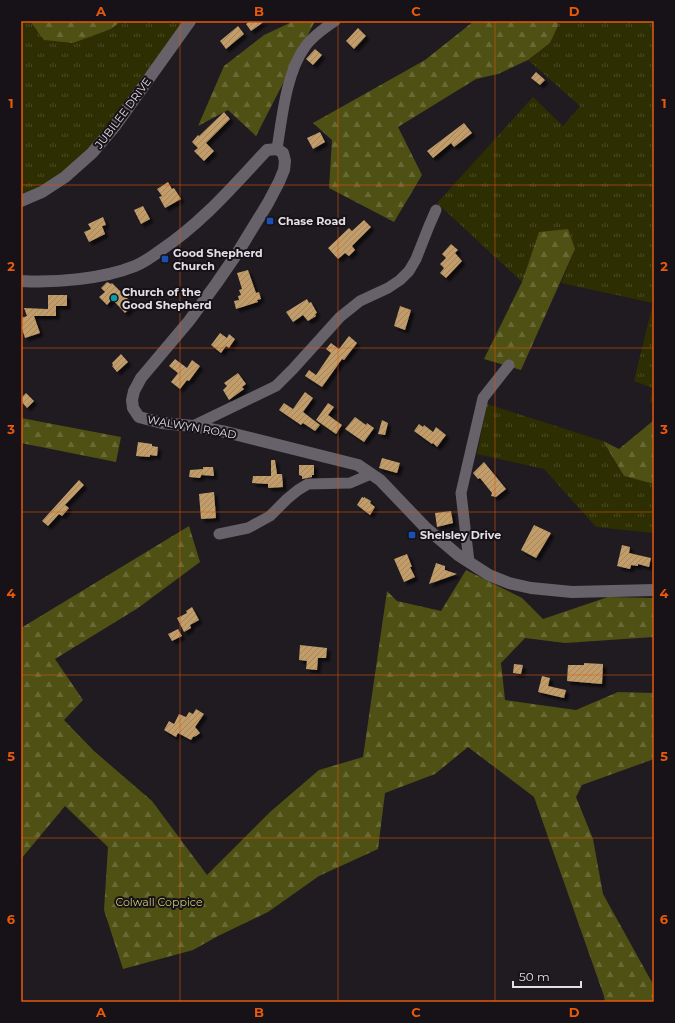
<svg xmlns="http://www.w3.org/2000/svg" width="675" height="1023" viewBox="0 0 675 1023" font-family="Montserrat,sans-serif">
<style>
.grass{fill:url(#grass-tufts)}
.forest{fill:url(#forest-firs)}
.building{fill:url(#building-hatch);filter:url(#shadow)}
.lines{fill:none;stroke-linecap:round;stroke-linejoin:round}
.minor{stroke:#67616a;stroke-width:11}
.secondary{stroke:#67616a;stroke-width:12}
.grid{fill:none;stroke:#e8590c;stroke-width:1;stroke-opacity:0.55}
.transit-dot{fill:#1a4fb4;stroke:#161218;stroke-width:1.5}
.culture-dot{fill:#0f9aa8;stroke:#161218;stroke-width:1.5}
.labels{text-anchor:middle;stroke-width:4;stroke-linejoin:round;paint-order:stroke}
.street-label{font-size:11px;fill:#e3dfe4;stroke:#161218}
.poi-label{font-size:11px;font-weight:bold;fill:#e3dfe4;stroke:#161218;text-anchor:start}
.park-label{font-size:11px;fill:#c3c76f;stroke:#161218}
.neatline{fill:none;stroke:#e8590c;stroke-width:1.5}
.grid-label{font-size:13px;text-anchor:middle;font-weight:bold;fill:#e8590c}
</style>
<defs>
<pattern id="grass-tufts" width="24" height="20" patternUnits="userSpaceOnUse"><rect width="24" height="20" fill="#2d2e01"/><path d="M3 7l-1-3M5 7V3M7 7l1-3M15 17l-1-3M17 17v-4M19 17l1-3" fill="none" stroke="#4b4c26"/></pattern>
<pattern id="forest-firs" width="22" height="20" patternUnits="userSpaceOnUse"><rect width="22" height="20" fill="#4f5013"/><path d="M5 1l3.5 6h-7zM16 11l3.5 6h-7z" fill="#686935"/></pattern>
<pattern id="building-hatch" width="6" height="6" patternUnits="userSpaceOnUse"><rect width="6" height="6" fill="#c29d6a"/><path d="M-1 1l2-2M0 6l6-6M5 7l2-2" fill="none" stroke="#a28660"/></pattern>
<filter id="shadow"><feDropShadow dx="3.5" dy="3.5" stdDeviation="1" flood-color="#0009"/></filter>
</defs>
<rect width="100%" height="100%" fill="#1f1b21"/>
<path class="grass" d="M21,21H190L83,161L37,188L21,195Z
M554,21H654V401L650,403L652,388L634,381L653,303L561,283L575,249L539,232L522,282L437,203L533,97L563,126L580,106L528,60L550,43L559,25Z
M487,404L603,441L624,476L654,484V533L596,527L544,469L477,454Z"/>
<path class="forest" d="M30,21H121L111,29L73,43L44,40Z
M294,21H315L256,136L228,110L198,126L224,66L264,35Z
M474,21H554L559,24L550,43L528,60L498,74L476,79L398,127L422,175L394,222L329,188L332,140L313,123L425,60Z
M568,229L575,249L521,370L484,359L522,282L539,232Z
M21,418L121,437L116,462L21,443Z
M654,420V484L624,476L603,441L619,449Z
M189,526L200,562L138,608L55,659L83,700L64,720L94,751L152,801L207,875L270,812L319,770L363,757L387,591L397,601L441,611L466,570L522,598L543,619L608,597L654,598V637L565,643L525,638L501,663L505,700L576,710L618,692L654,693V759L582,785L576,797L593,839L603,894L654,986V1002H605L604,996L534,797L468,747L435,774L385,793L378,849L319,876L268,912L218,936L193,950L123,969L104,910L108,847L65,806L21,859V628Z"/>
<path class="building" d="M250,21H265L251,31L246,24Z
M238,26L244,34L226,49L220,41Z
M358,28L366,36L354,49L346,41Z
M315,49L322,55L313,65L306,59Z
M536,72L545,80L540,85L531,78Z
M224,112L230,119L206,143L214,151L204,161L194,151L198,148L192,142L198,135L199,136Z
M464,123L472,133L454,147L451,143L433,158L427,151Z
M320,132L325,142L313,149L307,138Z
M168,182L172,189L174,188L181,199L165,208L159,197L162,196L157,189Z
M143,206L150,219L141,224L134,210Z
M103,217L106,225L102,226L105,234L89,242L84,232L91,229L88,224Z
M364,220L371,227L352,246L355,250L349,256L345,253L338,259L328,248L349,228L352,231Z
M451,244L458,250L455,253L462,261L446,278L440,273L444,268L440,264L446,258L442,254Z
M248,270L256,293L259,292L261,299L257,300L258,302L236,309L234,301L239,300L238,296L241,295L239,290L242,289L237,273Z
M107,282L111,284L112,283L134,305L125,313L112,299L107,305L99,297L105,292L101,288Z
M48,295H67V306H56V316H34L40,333L25,338L21,326V318L27,316L24,308L48,309Z
M307,299L309,303L311,302L317,313L315,314L316,316L308,321L303,315L293,322L286,312Z
M400,306L411,310L405,330L394,326Z
M220,333L227,338L229,334L235,339L229,348L226,346L221,353L211,345Z
M349,336L357,343L344,360L342,359L322,387L305,376L309,370L316,375L331,353L326,349L331,343L339,349Z
M121,354L128,362L117,372L112,366L113,365L112,363Z
M175,359L187,368L192,360L200,366L189,381L187,380L180,389L171,382L178,373L169,366Z
M238,373L246,384L242,387L244,389L229,400L223,390L227,386L224,383Z
M305,392L313,398L303,412L320,425L315,431L303,423L301,425L279,410L284,403L293,409Z
M26,393L34,401L27,408L21,401V398Z
M328,403L334,407L328,415L342,425L336,434L316,420Z
M355,417L366,425L367,423L374,428L364,442L345,429Z
M382,420L388,423L385,435L378,434Z
M419,424L423,427L424,425L433,432L436,427L446,435L437,447L433,443L432,444L414,431Z
M138,442L152,444V446L158,447L157,456L150,455V457L136,456Z
M382,458L400,463L397,473L379,468Z
M271,460H275L277,474H282L283,487L268,488V484L252,483L253,476H271Z
M484,462L506,489L496,497L491,496L492,493L480,478L478,479L473,473Z
M299,465H314V475H312V477L302,479V476L299,475Z
M203,467H213L214,476L202,475L203,472L200,478L189,477L190,470L203,469Z
M79,480L84,485L65,505L69,508L62,516L59,514L48,526L42,521Z
M214,492L216,518L201,519L199,494Z
M362,497L364,498V497L371,501L370,503L375,507L370,515L357,505Z
M451,511L453,523L437,527L435,513Z
M534,525L551,533L536,558L521,550Z
M622,545L630,547L629,553L651,558L649,567L638,564V566L631,565L630,569L617,566Z
M407,554L412,567H410L415,577L404,582L394,559Z
M436,563L445,566V570L457,574L429,584Z
M192,607L199,620L190,625L191,628L184,632L177,618L187,613L186,611Z
M178,629L182,636L172,641L168,634Z
M300,645L327,648L326,658H318L317,670L306,669L307,661L299,660Z
M584,663L603,664L602,684L567,681L568,665H584Z
M514,664L523,665L521,674L513,673Z
M542,676L550,678L548,686L566,690L564,698L538,692Z
M196,709L204,714L195,727L200,733L196,736L193,737L191,740L178,733L176,737L164,730L169,721L174,724L179,714L186,717L189,712L193,714Z"/>
<g class="lines">
<path class="minor" d="M277,149C282,118 286,73 305,47C311,38 326,27 335,21
M193,426L276,386L293,369L340,317L360,301L388,288L400,280L409,271L416,259L429,226L436,210
M219,534L248,528L270,516L287,499L298,490L308,484L350,483L371,474
M469,562L461,493L483,398L509,365"/>
<path class="secondary" d="M21,201L42,192L65,177L92,153L115,126L190,21
M21,281C55,283 103,279 135,266C145,262 153,256 161,250C202,223 234,185 267,150L277,149L283,153L285,161L284,170L279,182L268,203L238,252L216,284L189,321L141,378L134,391L132,400L133,408L139,417L162,423L193,426L226,432L358,465L380,480L425,527L458,555L489,575L509,583L531,588L572,592L654,590"/>
</g>
<path class="grid" d="M180,21V1002M338,21V1002M495,21V1002M21,185H654M21,348H654M21,512H654M21,675H654M21,838H654"/>
<g class="transit-dot">
<rect x="266" y="217" width="8" height="8" rx="2"/>
<rect x="161" y="255" width="8" height="8" rx="2"/>
<rect x="408" y="531" width="8" height="8" rx="2"/>
</g>
<circle class="culture-dot" cx="114" cy="298" r="4"/>
<g class="labels">
<g class="street-label">
<text transform="translate(123 113) rotate(-53)" y="4">JUBILEE DRIVE</text>
<text transform="translate(192 427) rotate(10)" y="4">WALWYN ROAD</text>
</g>
<g class="poi-label">
<text x="278" y="225">Chase Road</text>
<text x="173" y="257">Good Shepherd<tspan x="173" dy="13">Church</tspan></text>
<text x="122" y="296">Church of the<tspan x="122" dy="13">Good Shepherd</tspan></text>
<text x="420" y="539">Shelsley Drive</text>
</g>
<g class="park-label">
<text x="159" y="906">Colwall Coppice</text>
</g>
</g>
<rect width="675" height="1023" fill="none" stroke="#161218" stroke-width="44"/>
<path d="M513 981v6h68v-6" fill="none" stroke="#e3dfe4" stroke-width="2"/>
<text x="519" y="981" font-size="12" fill="#e3dfe4" stroke="#161218" stroke-width="3" paint-order="stroke">50 m</text>
<rect x="22" y="22" width="631" height="979" class="neatline"/>
<g class="grid-label">
<text x="101" y="16">A</text>
<text x="259" y="16">B</text>
<text x="416" y="16">C</text>
<text x="574" y="16">D</text>
<text x="11" y="108">1</text>
<text x="664" y="108">1</text>
<text x="11" y="271">2</text>
<text x="664" y="271">2</text>
<text x="11" y="434">3</text>
<text x="664" y="434">3</text>
<text x="11" y="598">4</text>
<text x="664" y="598">4</text>
<text x="11" y="761">5</text>
<text x="664" y="761">5</text>
<text x="11" y="924">6</text>
<text x="664" y="924">6</text>
<text x="101" y="1017">A</text>
<text x="259" y="1017">B</text>
<text x="416" y="1017">C</text>
<text x="574" y="1017">D</text>
</g>
</svg>
